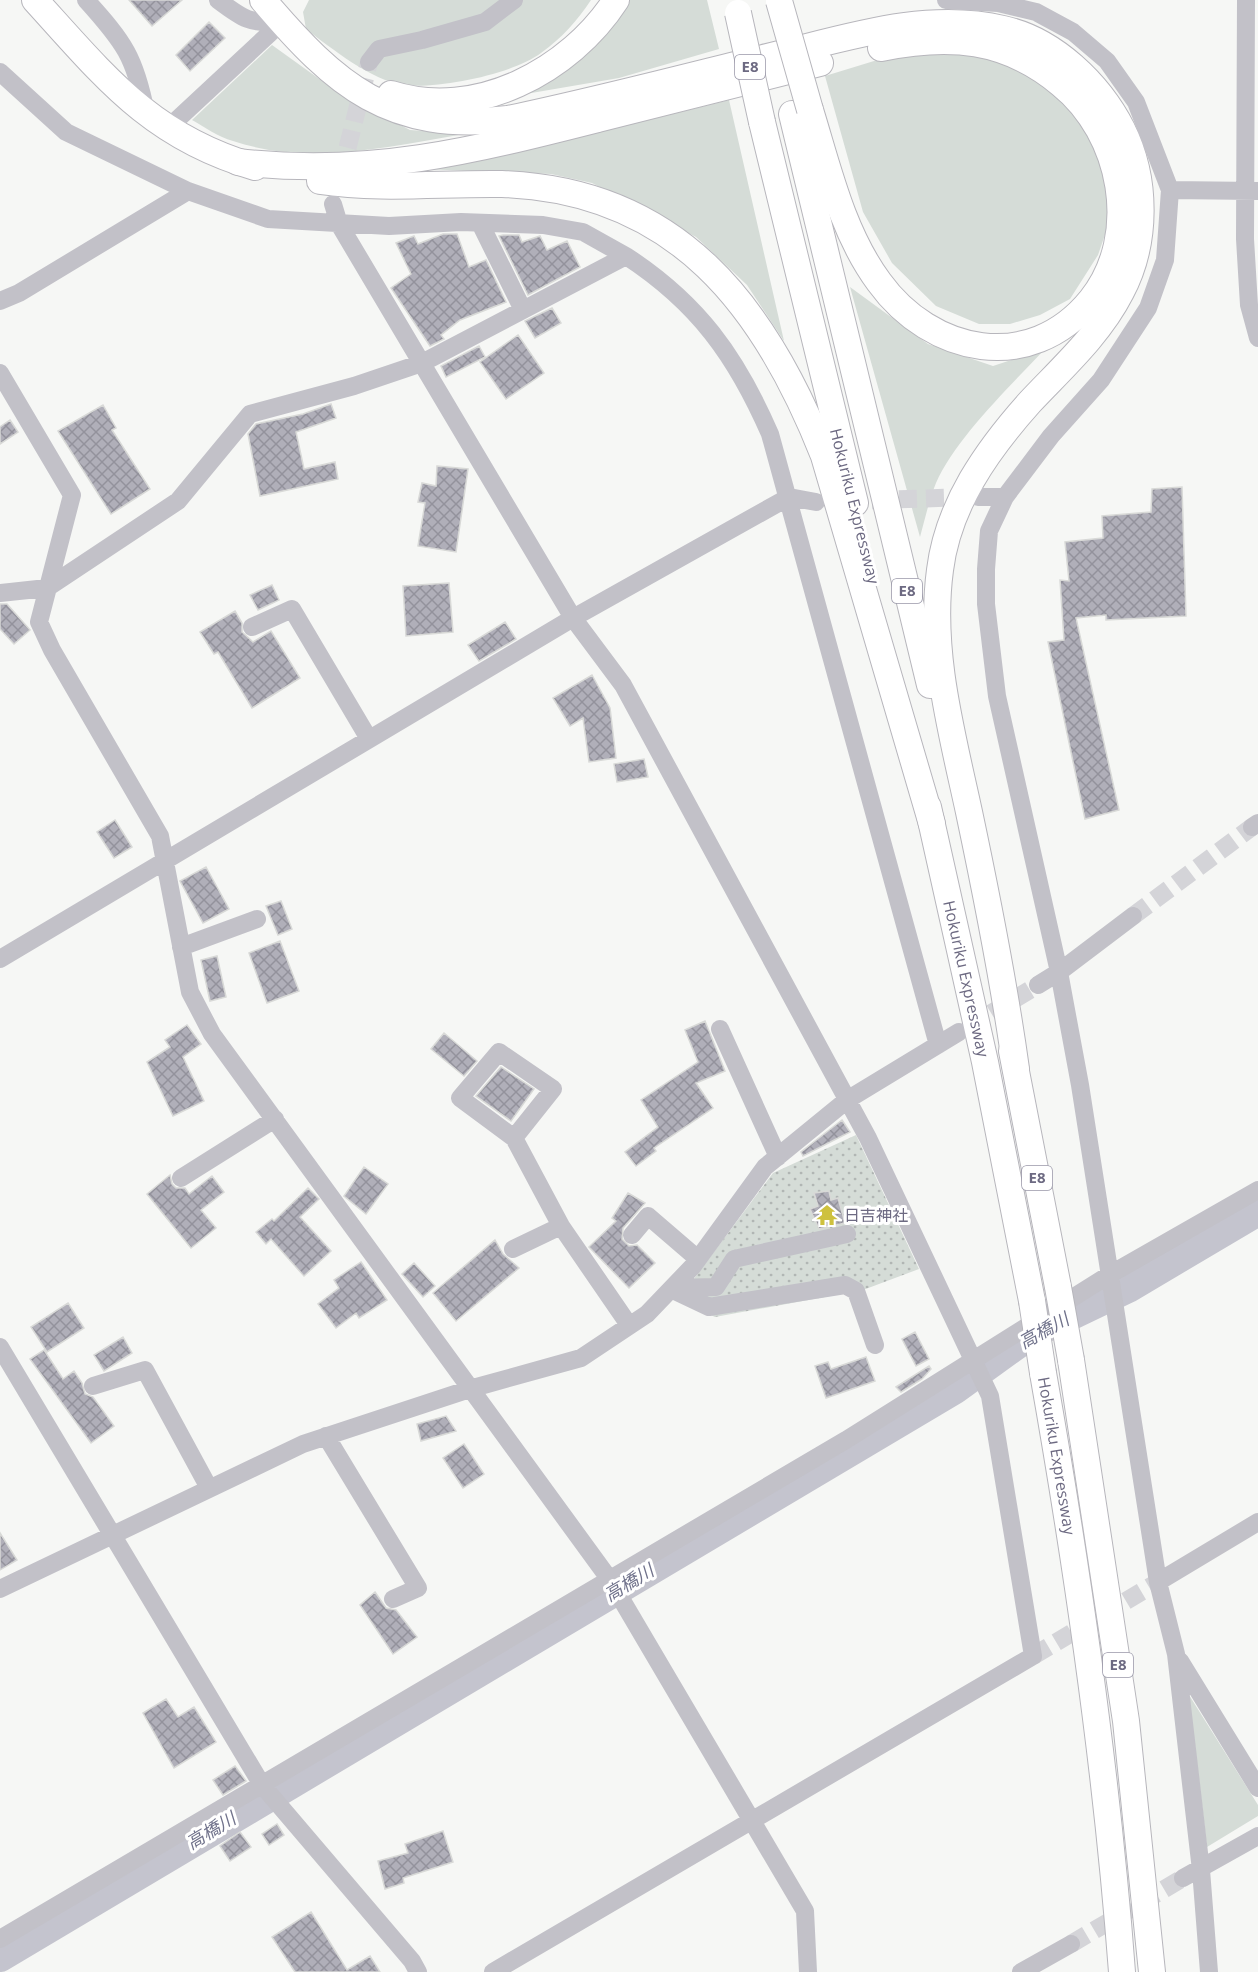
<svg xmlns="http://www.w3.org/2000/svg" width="1258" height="1972" viewBox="0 0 1258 1972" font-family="'Open Sans','Noto Sans JP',sans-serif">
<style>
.grass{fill:#d5dcd7}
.garden{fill:url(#garden-dots)}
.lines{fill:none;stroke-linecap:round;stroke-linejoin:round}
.river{stroke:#c4c4ce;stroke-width:30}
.building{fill:url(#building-cross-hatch);stroke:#d8d9d7;stroke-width:1.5}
.minor-tunnel{stroke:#d4d4d8;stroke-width:18;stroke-dasharray:18 9;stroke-linecap:butt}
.highway-casing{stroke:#b7b6bc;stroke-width:28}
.minor{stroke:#c2c1c8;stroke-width:18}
.highway{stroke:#fff;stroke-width:26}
.highway-bridge-casing{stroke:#b7b6bc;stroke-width:28;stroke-linecap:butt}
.highway-bridge{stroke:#fff;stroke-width:26}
.labels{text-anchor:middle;stroke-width:6;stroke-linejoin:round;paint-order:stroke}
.shield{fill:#fff;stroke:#9997a8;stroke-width:1.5}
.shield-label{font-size:15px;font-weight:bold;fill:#6d6a82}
.street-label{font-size:16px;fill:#6d6a82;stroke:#fff}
.poi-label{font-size:16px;fill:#6d6a82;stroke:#fff;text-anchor:start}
.water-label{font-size:18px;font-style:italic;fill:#70728b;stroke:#fff}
</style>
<defs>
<pattern id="garden-dots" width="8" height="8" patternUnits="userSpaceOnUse" patternTransform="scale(1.5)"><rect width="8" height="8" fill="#d5dcd7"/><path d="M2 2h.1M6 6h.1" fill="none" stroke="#b1b6b4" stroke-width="1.8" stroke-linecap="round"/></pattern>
<pattern id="building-cross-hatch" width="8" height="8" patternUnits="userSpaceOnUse" patternTransform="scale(1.5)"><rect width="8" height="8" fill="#b0afb9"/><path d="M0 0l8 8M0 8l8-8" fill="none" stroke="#93929c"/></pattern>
</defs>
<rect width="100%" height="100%" fill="#f6f7f5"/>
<path class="grass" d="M309,0H591C577,21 562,38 541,53C513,74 439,89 404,85C372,81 331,48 306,29L303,12Z
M627,0H707L719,49L619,78L490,100C545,78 601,57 627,0Z
M272,45L336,91L410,130L464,134C389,147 307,166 233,141C218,137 205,127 192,120Z
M966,48L1010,59L1072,104L1111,176L1109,223L1098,255L1070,299L1040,315L1010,324H979L936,306L892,263L863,212L825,76L910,50Z
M729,100L784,341L747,285L696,237L592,183L551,174L422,169L567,140Z
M850,287L928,344L993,366L1045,349C1011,385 955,439 936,483C929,500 925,519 920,537Z
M1189,1695L1258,1805V1816L1207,1847Z"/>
<path class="garden" d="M856,1135L919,1269L863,1290L715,1317L678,1300L773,1173Z"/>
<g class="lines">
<path class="river" d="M0,1957L955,1389L1030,1335L1128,1288L1258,1211"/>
</g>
<path class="building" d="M129,0H182L152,26Z
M209,22L225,38L190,71L176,55Z
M443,234H457L469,267L486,260L506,302L460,320L441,335L444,339L430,346L391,288L411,274L396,243L414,236L418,244Z
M503,235H519L522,242L540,236L547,250L567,241L580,267L528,295L499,236Z
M552,308L561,323L535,338L525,321Z
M518,335L544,373L506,399L480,362Z
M479,346L485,357L446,377L441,366Z
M331,404L336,418L296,432L304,469L335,462L338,479L260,496L248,434L256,424L303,414Z
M103,405L116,428L112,430L150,489L111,514L58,431Z
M10,420L18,432L0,444V427Z
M437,466L468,469L456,552L418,546L425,503L418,502L422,483L436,486Z
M1182,487L1186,616L1106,620V615L1076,618L1119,810L1085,819L1048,642L1064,640L1060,580L1069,581L1065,542L1103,538L1102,516L1151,512L1152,489Z
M449,583L453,632L406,636L403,586Z
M272,585L279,600L258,610L250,595Z
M0,604H7L30,630L14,644L0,629Z
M235,611L242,623V632L253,642L271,631L300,678L252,708L218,652L214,654L200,632Z
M505,622L516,639L479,661L468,645Z
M592,675L610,708L616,758L589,762L583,718L570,726L553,698Z
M644,759L648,777L617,782L614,764Z
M115,820L132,847L114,858L97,832Z
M206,867L229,909L203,923L180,881Z
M281,901L292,929L278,935L266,906Z
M280,941L299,991L267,1003L249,953Z
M217,956L226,997L210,1001L201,960Z
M705,1021L725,1071L696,1083L713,1108L654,1148L656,1151L636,1166L625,1152L658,1127L641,1100L698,1062L685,1030Z
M187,1025L201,1044L183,1057L204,1101L173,1116L147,1062L170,1047L165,1040Z
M444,1033L477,1061L464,1076L431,1049Z
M501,1067L534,1089L511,1121L476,1096Z
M842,1120L850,1132L803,1156L801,1152Z
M364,1167L388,1184L366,1214L344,1196Z
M170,1175L172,1184L176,1188H185L189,1194L212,1176L224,1192L201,1210L216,1228L191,1248L147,1194Z
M308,1188L319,1199L300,1217L331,1251L304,1276L271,1239L266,1244L256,1232L272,1219L274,1221Z
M829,1191L831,1200L838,1198L845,1223L819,1229L810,1209L818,1206L814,1193Z
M628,1193L645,1203L623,1228L622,1239L629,1246L637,1245L655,1263L629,1288L589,1247L616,1221L612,1218Z
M495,1240L503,1254L519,1268L456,1321L433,1293Z
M361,1262L387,1300L359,1318L356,1313L336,1328L318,1304L339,1288L334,1280Z
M414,1263L435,1286L423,1297L402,1274Z
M68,1303L84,1328L47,1352L31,1327Z
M915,1332L929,1359L916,1366L902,1339Z
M123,1337L132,1353L104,1371L94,1355Z
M44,1350L63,1379L74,1371L82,1383L85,1394L93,1397L114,1426L91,1443L30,1359Z
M866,1357L875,1381L826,1398L815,1366L828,1362L831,1369Z
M929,1366L931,1369L922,1379L901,1392L896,1387Z
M446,1416L456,1431L421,1441L417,1424Z
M464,1444L484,1474L463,1488L443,1458Z
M0,1533L17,1560L0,1570Z
M375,1592L386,1608L396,1610L417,1637L393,1654L360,1605Z
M166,1699L178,1717L194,1707L216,1742L174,1768L143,1713Z
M235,1766L246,1781L223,1795L213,1780Z
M277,1824L284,1835L269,1845L262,1834Z
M443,1831L453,1862L403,1878L404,1883L385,1889L378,1861L408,1853L405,1844Z
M240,1832L251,1847L230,1861L220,1846Z
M311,1912L347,1970L370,1956L380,1972H295L272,1937Z"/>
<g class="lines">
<path class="minor-tunnel" d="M341,174L369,62
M845,501L970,497
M1133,916L1252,827
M968,1027L1038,985
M1033,1656L1158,1582
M1071,1944L1183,1878"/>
<defs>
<g id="highway">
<path d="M35,0C105,77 151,137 255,167"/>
<path d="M263,0C336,86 390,133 508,119C594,101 678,79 763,58C840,40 923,10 1003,29C1054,40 1099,84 1122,129C1147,179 1147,243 1121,292C1099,335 1063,367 1030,402C987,450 948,505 940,570C929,651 952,733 969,812C987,897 1004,982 1016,1069"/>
<path d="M391,94C476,121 570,71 616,0"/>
<path d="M810,110C828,168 842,232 879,282C931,354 1030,375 1091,300C1143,235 1122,133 1061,84C1006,38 949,34 881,48"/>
<path d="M792,114L930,685"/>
<path d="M762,122L855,503"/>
<path d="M238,162C370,177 472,151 598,119C672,100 746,81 820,63"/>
<path d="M320,181C381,190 441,183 502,184C677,190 765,306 824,456L932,824"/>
<path id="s1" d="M928,807L985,1062L1032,1301"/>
<path d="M1012,1051L1058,1287"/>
<path d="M1071,1360L1126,1721L1152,1972"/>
<path id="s2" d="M1043,1373C1078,1571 1107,1771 1122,1972"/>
</g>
</defs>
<use href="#highway" class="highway-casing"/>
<path class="minor" d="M86,0C124,42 135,57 146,113
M218,0C243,19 250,24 282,22
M946,0L998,3L1036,12L1073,32L1107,61L1136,102L1170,190L1165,260L1148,308L1101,380L1051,436L1005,497L989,531L986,569V604L997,696L1059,972L1080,1085L1158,1582L1176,1654L1201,1870L1209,1972
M1246,0L1245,239L1249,305L1258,338
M369,62L379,49L422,40L485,22L514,0
M0,72L66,132L188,191L268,219L389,226L461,222L543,225L583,232L626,256
M167,129L282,22
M1170,190L1258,191
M333,204L339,224L573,618L623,685L868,1138L990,1396L1033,1656L493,1972
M480,223L523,310
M0,301L19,293L188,191
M0,373L72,495L39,622L52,650L160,836L190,992L212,1034L610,1580L805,1911L808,1972
M978,497H1005
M0,593L47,588L178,501L250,414L354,386L422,363L626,256C698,303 736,356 770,434L938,1045
M252,627L292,609L369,739
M1252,827L1258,823
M181,947L257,919
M0,959L573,618L789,497L816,502
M1038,985L1059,972L1133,916
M720,1029L778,1157
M514,1138L553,1089L499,1052L460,1098L514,1138L561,1226
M181,1178L275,1119
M632,1235L648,1216L698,1259
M513,1249L561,1226L629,1325
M672,1288L716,1287L734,1259L847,1234
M671,1289L709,1307L845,1285L856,1291L875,1345
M0,1347L262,1785L412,1961L418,1972
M93,1386L145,1370L209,1488
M326,1436L418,1588L393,1599
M1158,1582L1258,1522
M0,1589L303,1444L473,1388L581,1358L647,1314L693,1266L765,1167L847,1100L959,1032
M1180,1661L1258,1788
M1183,1878L1258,1836
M0,1939L846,1440L1109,1275L1258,1190
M1021,1972L1071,1944"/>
<use href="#highway" class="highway"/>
<defs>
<path id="highway-bridge" d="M779,1L810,110
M738,13L762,122
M1058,1287L1071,1360
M1032,1301L1043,1373"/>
</defs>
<use href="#highway-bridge" class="highway-bridge-casing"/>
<use href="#highway-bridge" class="highway-bridge"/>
</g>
<defs>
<symbol id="temple-bare" viewBox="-9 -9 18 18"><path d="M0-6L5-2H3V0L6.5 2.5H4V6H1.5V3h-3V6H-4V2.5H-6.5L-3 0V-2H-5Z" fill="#cec13e" stroke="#fff" stroke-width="2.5" paint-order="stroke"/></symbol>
</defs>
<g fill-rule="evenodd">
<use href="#temple-bare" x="812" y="1200" width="30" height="30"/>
</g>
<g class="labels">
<g class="shield">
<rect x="735" y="55" width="30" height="24" rx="4.5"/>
<rect x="892" y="579" width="30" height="24" rx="4.5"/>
<rect x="1022" y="1166" width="30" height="24" rx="4.5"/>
<rect x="1103" y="1653" width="30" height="24" rx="4.5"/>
</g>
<g class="shield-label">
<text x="750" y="72">E8</text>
<text x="907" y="596">E8</text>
<text x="1037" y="1183">E8</text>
<text x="1118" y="1670">E8</text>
</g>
<g class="street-label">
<text transform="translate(855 506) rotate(76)" y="6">Hokuriku Expressway</text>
<text dy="6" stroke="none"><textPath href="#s1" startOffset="176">Hokuriku Expressway</textPath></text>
<text dy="6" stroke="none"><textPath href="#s2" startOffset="84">Hokuriku Expressway</textPath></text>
</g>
<g class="poi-label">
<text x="844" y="1221">日吉神社</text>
</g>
<g class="water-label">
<text transform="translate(1044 1331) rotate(-29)" y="6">高橋川</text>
<text transform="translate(629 1583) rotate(-31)" y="6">高橋川</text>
<text transform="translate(211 1831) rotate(-31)" y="6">高橋川</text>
</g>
</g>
</svg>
